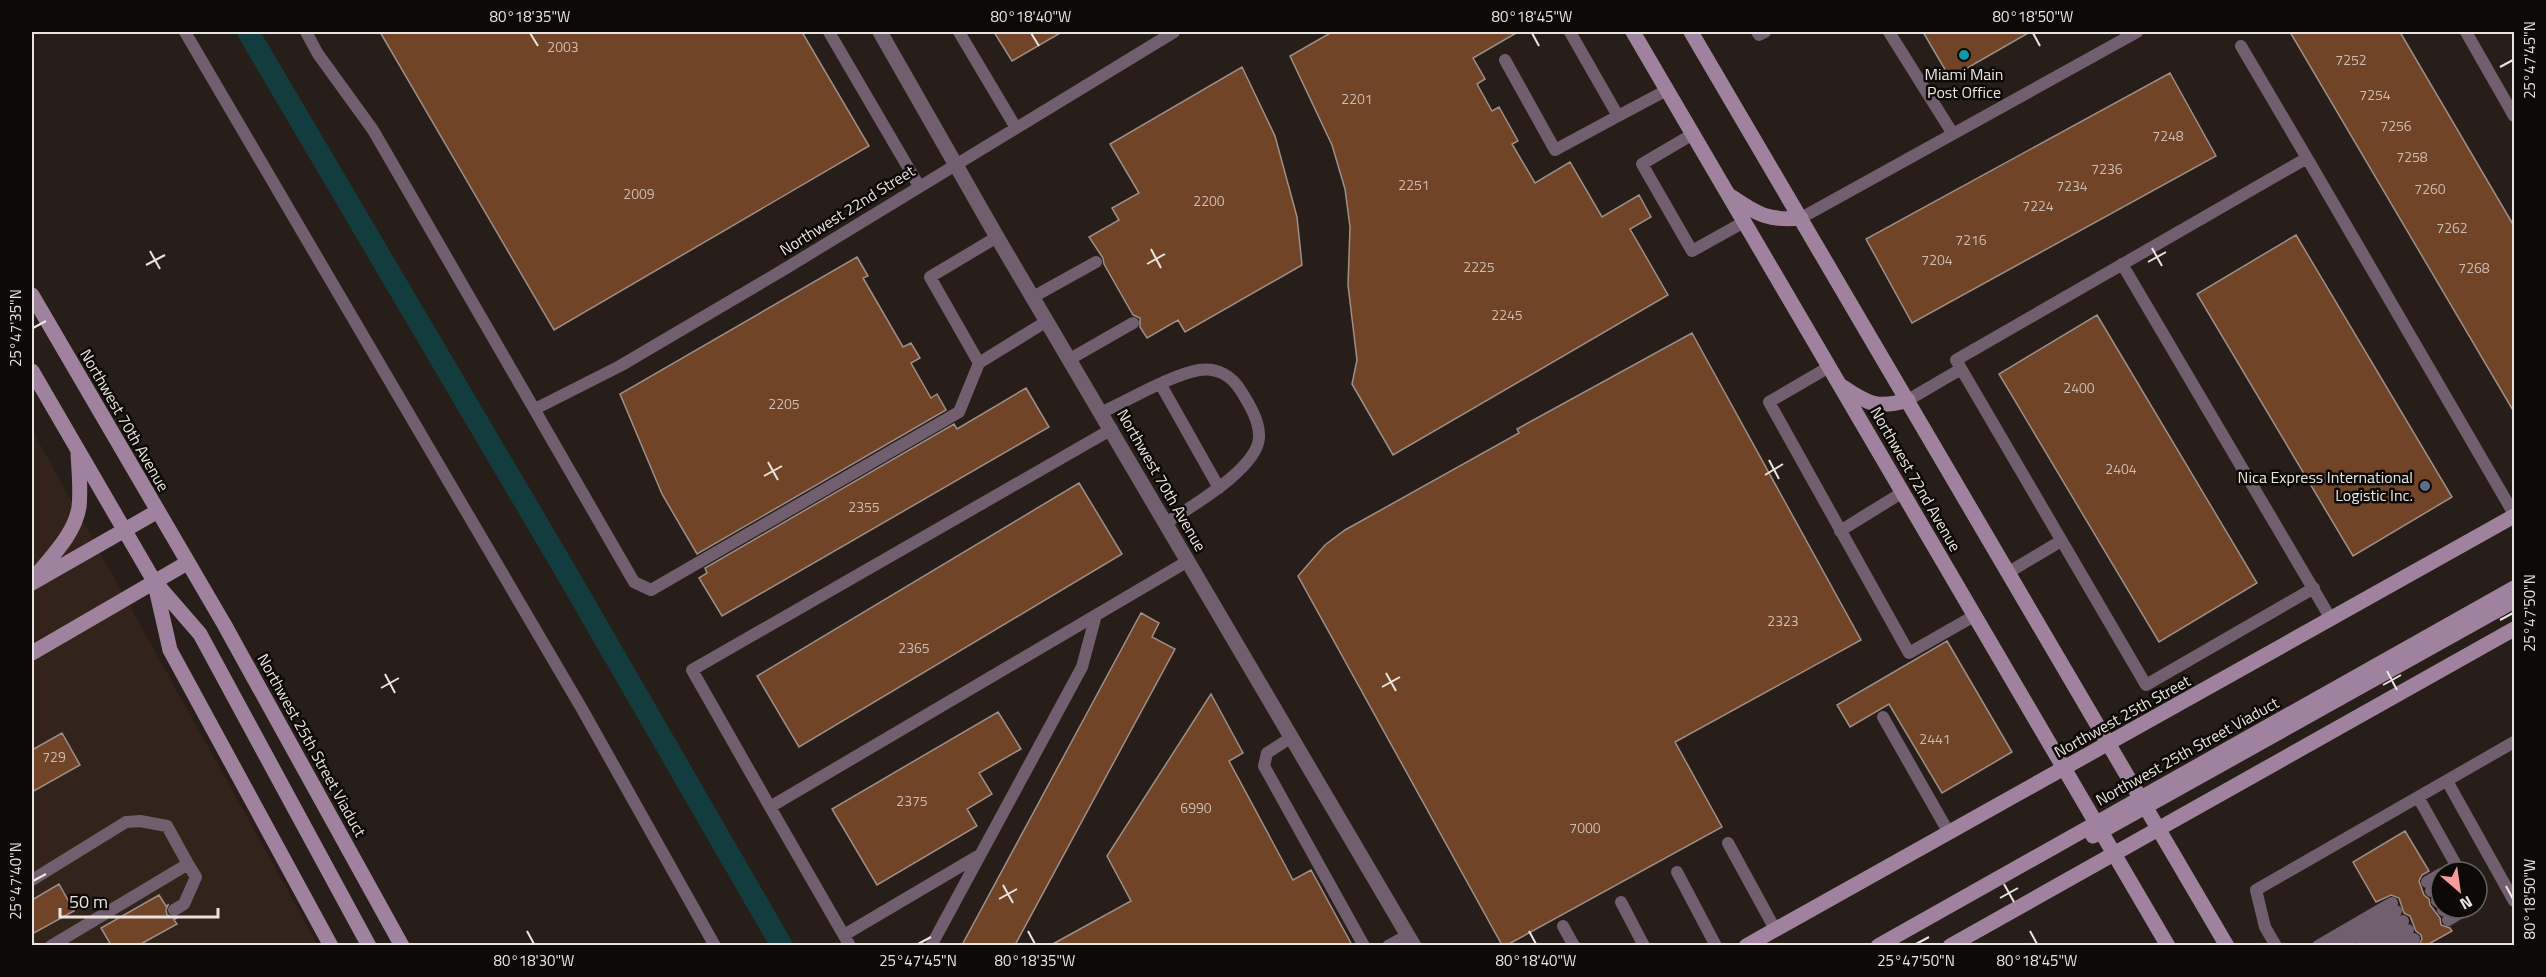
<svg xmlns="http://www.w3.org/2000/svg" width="2546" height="977" viewBox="0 0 2546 977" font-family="'Titillium Web',sans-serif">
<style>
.built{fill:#33241b}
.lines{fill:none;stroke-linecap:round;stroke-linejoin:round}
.canal{stroke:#123c3d;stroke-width:22}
.building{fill:#714327;stroke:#9c9089;stroke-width:1.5}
.lane{stroke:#715f70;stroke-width:12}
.street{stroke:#715f70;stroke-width:15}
.secondary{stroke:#9f839e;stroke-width:15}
.ticks{fill:none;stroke:#eae4e0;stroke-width:2}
.culture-dot{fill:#0f9aa8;stroke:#0d0907;stroke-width:2}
.service-dot{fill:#5c6f8a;stroke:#0d0907;stroke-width:2}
.labels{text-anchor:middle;stroke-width:5;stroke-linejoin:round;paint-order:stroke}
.number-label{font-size:14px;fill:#ccbcb2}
.poi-label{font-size:16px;fill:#eae4e0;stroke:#0d0907}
.street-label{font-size:16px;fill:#eae4e0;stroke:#0d0907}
.neatline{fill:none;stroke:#eae4e0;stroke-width:2}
.ticks-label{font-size:15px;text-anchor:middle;fill:#eae4e0}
</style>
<rect width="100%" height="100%" fill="#271e19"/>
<path class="built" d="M32,430L318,945H32Z"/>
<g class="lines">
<path class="canal" d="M248,32L569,577L782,946"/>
</g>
<path class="building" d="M380,32H802L869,146L554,330Z
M994,32H1062L1012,61Z
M1332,32H1518L1473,58L1485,79L1477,84L1492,111L1499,107L1518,141L1512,144L1535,183L1570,162L1602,217L1639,195L1651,217L1630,229L1668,295L1393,455L1352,384L1357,360L1348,285L1350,227L1345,189L1332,145L1290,56Z
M1923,32H2030L1950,78Z
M2290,32H2400L2514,226V412Z
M1242,67L1275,136L1297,217L1302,265L1185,332L1178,320L1147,338L1140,327V318L1133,315L1104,264L1103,258L1089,237L1119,220L1112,208L1139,193L1110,144Z
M2170,73L2216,156L1912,323L1866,239Z
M2296,235L2452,497L2353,556L2197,294Z
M857,257L868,276L863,278L903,347L911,343L920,358L911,363L931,398L937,394L946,410L697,554L662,494L620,394Z
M2097,315L2257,583L2159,642L1999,374Z
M1692,333L1861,640L1675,742L1722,827L1507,945H1502L1298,576L1325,545L1345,530L1519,433L1517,429Z
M1026,388L1049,427L722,616L699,578L707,573L705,568L954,424L957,429Z
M1079,483L1122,554L799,747L757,676Z
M1141,613L1159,623L1152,637L1175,649L1015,945H962Z
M1947,641L2012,752L1942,793L1889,704L1850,727L1837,705Z
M1211,694L1243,753L1229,761L1293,880L1311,870L1352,945H1051L1131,901L1107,856Z
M998,712L1021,749L979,773L992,794L967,809L977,826L877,885L832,809Z
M62,733L80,765L32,792V750Z
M2405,831L2429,871L2422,875L2419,881L2424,895L2429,899L2430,905L2440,918L2441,925L2450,928L2452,931L2427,945H2419L2422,939L2421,935L2416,931L2410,916L2404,913L2399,898L2391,895L2376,902L2353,862Z
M59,884L74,911L32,934V900Z
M159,895L166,906L168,905L166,910L167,915L174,918L178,917L174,920L177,924L139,945H111L101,928Z"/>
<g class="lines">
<path class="lane" d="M185,32L582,709L715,946
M306,32L318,54L373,130L634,582L651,590L959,412L979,363L1047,321
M829,32L919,186
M959,32L1016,128
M1757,32L1759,35L1765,32
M1889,32L1953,134
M2466,32L2514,116
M2241,46L2307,158L1956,360L2146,685L2314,588
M1505,60L1555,150L1618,116L1570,32
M1618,116L1667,90
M1693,134L1642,164L1692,251L1744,222
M2307,158L2514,514
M1801,218L2137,32
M2122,264L2331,619
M1033,297L1096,262
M1070,359L1133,323
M979,363L930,277L997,237
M1829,367L1769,402L1909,653L1974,616
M1161,385L1219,488
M1908,400L1961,369
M535,409L620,366L783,270L1174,32
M1102,412C1129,400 1171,375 1199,370C1217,367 1232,376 1241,391C1249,404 1260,421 1259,438C1257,469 1190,507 1166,523
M1112,429L692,670L770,807L1188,561
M1840,531L1903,492
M2009,572L2061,541
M1883,717L1949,833
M1292,737L1267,753L1264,766L1364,946
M2447,781L2514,901
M2418,797L2460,872
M770,807L850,946
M1728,843L1775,929
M1677,872L1716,946
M32,880L126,822L140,821L167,826L188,864L51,946
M2427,882L2441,874
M2431,891L2441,885
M2477,900V902
M2437,901L2441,899
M1621,902L1644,946
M174,910L184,904L196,877L188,864
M2443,910L2446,908
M2448,920L2468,908
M1563,926L1574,946
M844,935L978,856
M931,946L1082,667L1096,615
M1388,946L1408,935
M2276,946L2265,927L2256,890L2514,742
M2318,946L2392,903
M2338,946L2396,911
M2361,946L2403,921
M2382,946L2408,930
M2403,946L2414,939"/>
<path class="street" d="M880,32L997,237L1414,946"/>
<path class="secondary" d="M1633,32L2168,946
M1691,32L2227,946
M1732,197C1758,215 1769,221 1801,218
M32,295L224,624L402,946
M32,371L154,581L200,634L369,946
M1843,387C1868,404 1878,409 1908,400
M34,578C51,557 75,534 79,507C81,490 79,471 78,454
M32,583L158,511
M155,584L170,650L331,946
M32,653L187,563
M2093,836L2514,601
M1746,946L2514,516
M1878,946L2514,588
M1950,946L2514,629"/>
</g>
<path class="ticks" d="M530,33L538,46M1031,33L1039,46M1532,33L1539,46M2033,33L2040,46M2500,67L2513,60M2152,248L2162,266M1151,249L1161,268M150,251L160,269M2148,262L2166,252M1147,264L1165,254M146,265L165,255M33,328L46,321M1769,460L1779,479M768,462L778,480M1765,475L1783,464M764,476L782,466M2500,620L2513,613M2387,671L2397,690M1386,673L1396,691M385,674L395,693M2383,685L2401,675M1382,687L1400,677M381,688L399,678M33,881L46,874M2004,884L2014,902M1003,885L1013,903M2506,886L2513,899M2000,898L2018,888M999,899L1017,889M527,931L534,944M1028,931L1035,944M1529,931L1536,944M2030,931L2037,944M918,944L931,937M1916,944L1929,937"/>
<circle class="culture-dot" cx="1964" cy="55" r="6"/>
<circle class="service-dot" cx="2425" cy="486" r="6"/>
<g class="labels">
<g class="number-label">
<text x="563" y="52">2003</text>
<text x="2351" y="65">7252</text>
<text x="2375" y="100">7254</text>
<text x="1357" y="104">2201</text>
<text x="2396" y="131">7256</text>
<text x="2168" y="141">7248</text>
<text x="2412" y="162">7258</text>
<text x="2107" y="174">7236</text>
<text x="1414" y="190">2251</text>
<text x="2072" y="191">7234</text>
<text x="2430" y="194">7260</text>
<text x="639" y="199">2009</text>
<text x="1209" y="206">2200</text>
<text x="2038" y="211">7224</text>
<text x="2452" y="233">7262</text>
<text x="1971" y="245">7216</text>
<text x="1937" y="265">7204</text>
<text x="1479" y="272">2225</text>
<text x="2474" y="273">7268</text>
<text x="1507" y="320">2245</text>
<text x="2079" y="393">2400</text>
<text x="784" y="409">2205</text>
<text x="2121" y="474">2404</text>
<text x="864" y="512">2355</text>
<text x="1783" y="626">2323</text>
<text x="914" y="653">2365</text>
<text x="1935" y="744">2441</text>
<text x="54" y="762">729</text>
<text x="912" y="806">2375</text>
<text x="1196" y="813">6990</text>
<text x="1585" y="833">7000</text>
</g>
<g class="poi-label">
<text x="1964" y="80">Miami Main<tspan x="1964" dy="18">Post Office</tspan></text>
<text x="2413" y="483" text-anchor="end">Nica Express International<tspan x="2413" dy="18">Logistic Inc.</tspan></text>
</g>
<g class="street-label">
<text transform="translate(847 210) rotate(-32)" y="6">Northwest 22nd Street</text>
<text transform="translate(125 420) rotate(60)" y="6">Northwest 70th Avenue</text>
<text transform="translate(1916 479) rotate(60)" y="6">Northwest 72nd Avenue</text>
<text transform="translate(1162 480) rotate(60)" y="6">Northwest 70th Avenue</text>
<text transform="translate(2122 716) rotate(-29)" y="6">Northwest 25th Street</text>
<text transform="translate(312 745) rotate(61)" y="6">Northwest 25th Street Viaduct</text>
<text transform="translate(2187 751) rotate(-29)" y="6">Northwest 25th Street Viaduct</text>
</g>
</g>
<rect width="2546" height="977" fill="none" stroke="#0d0907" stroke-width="66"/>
<g transform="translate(2459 890) rotate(151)"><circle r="28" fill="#0d0907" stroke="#65615e" stroke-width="1.5"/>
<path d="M0-4.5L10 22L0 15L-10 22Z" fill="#f59b9a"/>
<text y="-9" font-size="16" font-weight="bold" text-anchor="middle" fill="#eae4e0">N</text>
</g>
<path d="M60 908v9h158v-9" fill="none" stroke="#eae4e0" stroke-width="3"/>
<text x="69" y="908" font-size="18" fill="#eae4e0" stroke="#0d0907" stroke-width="4.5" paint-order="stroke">50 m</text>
<rect x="33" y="33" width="2480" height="911" class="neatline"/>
<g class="ticks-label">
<text x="530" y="22">80°18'35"W</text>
<text x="1031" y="22">80°18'40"W</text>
<text x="1532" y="22">80°18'45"W</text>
<text x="2033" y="22">80°18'50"W</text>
<text transform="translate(2530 60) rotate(-90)" y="5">25°47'45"N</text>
<text transform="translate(16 328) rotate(-90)" y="5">25°47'35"N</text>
<text transform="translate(2530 613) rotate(-90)" y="5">25°47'50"N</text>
<text transform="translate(16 881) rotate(-90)" y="5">25°47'40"N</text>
<text transform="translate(2530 899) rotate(-90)" y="5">80°18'50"W</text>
<text x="534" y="966">80°18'30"W</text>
<text x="918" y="966">25°47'45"N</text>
<text x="1035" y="966">80°18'35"W</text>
<text x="1536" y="966">80°18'40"W</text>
<text x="1916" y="966">25°47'50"N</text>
<text x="2037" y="966">80°18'45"W</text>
</g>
</svg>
